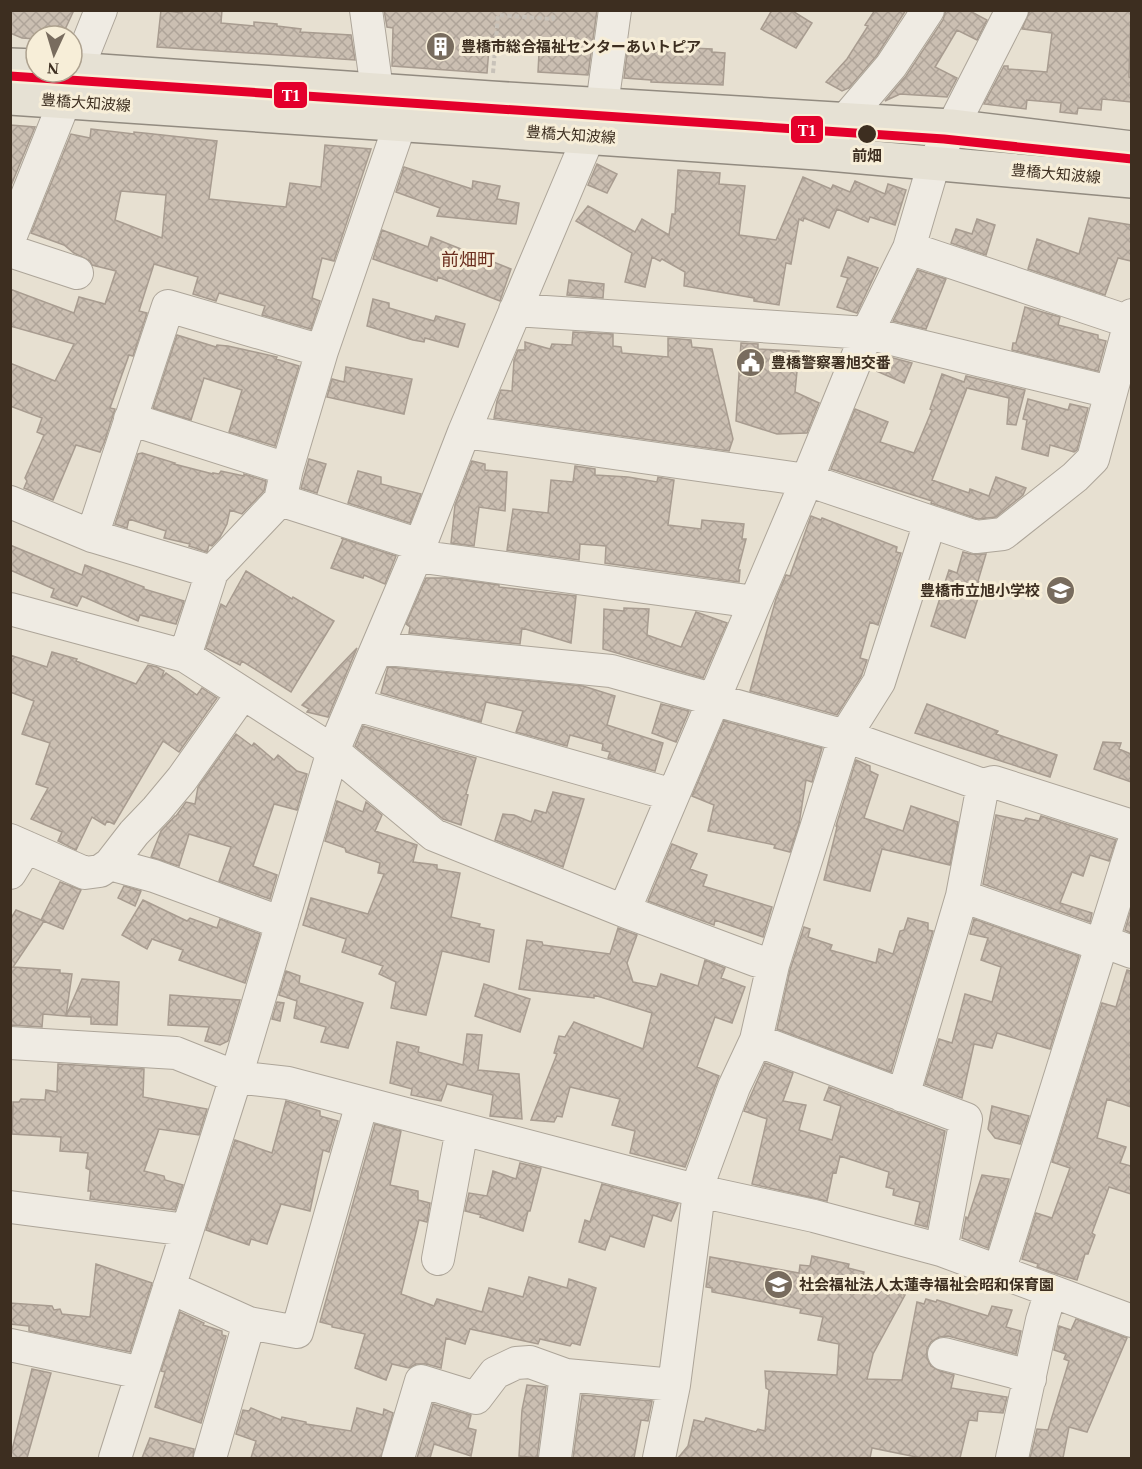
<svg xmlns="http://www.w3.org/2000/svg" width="1142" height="1469" viewBox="0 0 1142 1469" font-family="'Times New Roman','Noto Sans JP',serif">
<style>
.building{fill:url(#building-cross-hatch);stroke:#a89c90;stroke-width:1.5;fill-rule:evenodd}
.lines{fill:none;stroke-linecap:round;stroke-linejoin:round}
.minor-casing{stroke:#ada599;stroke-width:34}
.major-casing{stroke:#928b80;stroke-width:36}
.path{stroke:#c8c2b9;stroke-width:4;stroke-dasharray:4.5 3;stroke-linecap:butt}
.minor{stroke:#efebe3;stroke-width:32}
.major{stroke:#e6e1d4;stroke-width:33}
.tram-1-casing{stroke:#f7eed8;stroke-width:14}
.tram-1{stroke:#e4002b;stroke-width:9}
.stop-dot{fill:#3d2e20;stroke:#f7eed8;stroke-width:2}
.labels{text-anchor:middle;stroke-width:6;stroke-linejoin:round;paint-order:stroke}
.poi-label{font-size:15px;font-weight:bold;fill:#3d2e20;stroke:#f7eed8;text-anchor:start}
.street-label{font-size:15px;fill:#3d2e20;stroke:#f7eed8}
.stop-label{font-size:15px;font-weight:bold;fill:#3d2e20;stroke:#f7eed8}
.quarter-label{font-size:18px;fill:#6b2e1e;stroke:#f7eed8}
.line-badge{stroke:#f7eed8;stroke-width:2}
.badge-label{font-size:16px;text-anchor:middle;font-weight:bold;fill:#fff}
</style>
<defs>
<pattern id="building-cross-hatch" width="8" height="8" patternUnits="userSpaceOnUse" patternTransform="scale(1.5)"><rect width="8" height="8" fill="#cbbfb2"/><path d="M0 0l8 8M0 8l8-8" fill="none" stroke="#afa499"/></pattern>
</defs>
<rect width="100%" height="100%" fill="#e7e0d1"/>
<path class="building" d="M10,10H74L62,36H36V39L22,38L10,33Z
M161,10L182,13V10H222L221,23L254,26V22L277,24V26L301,29L300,32L351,35L355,60L157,47Z
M384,10H597L588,75L538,72L539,53L489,48L487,73L392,66L393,28L387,27Z
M772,10H791L812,23L796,48L761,29Z
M875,10H906L877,55L849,88L842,91L826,82L847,59L868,26L865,25Z
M946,10H968L987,20L977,40L957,30L935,67L957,78L947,97L900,94L885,101L906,76L943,20Z
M1030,10H1131L1129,77L1131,78V102L1102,99L1101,110L1078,108L1077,114L1060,112L1061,103L1027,100L1026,109L984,104L1004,66H1008V69L1047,72L1052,33L1022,29Z
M628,45L712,49V52L725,53L723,85L651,82V80L624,78Z
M10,125L35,127L10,188Z
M91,129L134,134V132L144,133L217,141L209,199L286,207L290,183L321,187L325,145L371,149L334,261L322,258L312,298L320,301L311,329L262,315L265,306L219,293L216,301L193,294L198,277L154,264L139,311L147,313L133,356L129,355L110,408L115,409L104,443L100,452L76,445L53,500L24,488L27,481L25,478L44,435L37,432L42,418L10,406V363L55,381L74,344L10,326V289L74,313L79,297L105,304L116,271L92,265L90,261L74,253L64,245L31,233L71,134L90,138ZM121,191L166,195L162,238L115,220Z
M597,164L617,174L607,193L588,185Z
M404,167L472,189L473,181L500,186L497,199L519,203L516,224L437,216L440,208L396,192Z
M678,170L720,173L719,184L745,186L739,235L776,240L803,177L831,189L833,185L850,192L855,181L885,194L888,184L906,190L895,225L870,217L868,222L837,209L829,228L804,218L803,221L799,219L791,264L786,263L779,305L754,301V298L684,286L685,272L662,259L660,261L652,257L645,287L625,282L632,253L576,221L588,206L635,232L642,219L669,235L672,214H675Z
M1089,218L1131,225V261L1118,258L1105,295L1028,269L1037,239L1079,254Z
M977,219L995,225L986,255L951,243L956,229L972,234Z
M382,230L428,247L431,237L511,269L500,301L438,277L437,281L373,259Z
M848,257L878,268L857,313L837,307L848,278L841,276Z
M918,270L946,279L926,329L893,321Z
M569,280L604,284L603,298L567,295Z
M373,299L389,303V308L434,321L436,316L465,324L458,347L425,338L424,342L413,340L367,326Z
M1025,307L1060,317L1058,325L1098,335V339L1106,341L1098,371L1012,350L1013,343H1016Z
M573,332L613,334V346L621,347L622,353L668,357V338L691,340L692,347L712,349L733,439L729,451L494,418L497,401L501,390L512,391L514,360L518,350H525V342L550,349L552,344L572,345Z
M177,335L216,347L217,345L228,346L277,357L276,359L299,366L275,446L229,432L242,390L204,378L191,420L153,408Z
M741,343L758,344V349L799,351L795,392L819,403L807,433L777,434L736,421Z
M878,354L912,363L904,383L872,369Z
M346,367L412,379L404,414L327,397L332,379L344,382Z
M942,374L964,382L966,376L1025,390L1016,425L1007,424L1009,398L967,388L932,480L969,493L970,489L989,496L996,477L1026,488L1023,495L996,517L978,519L931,503L932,501L831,469L855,409L888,422L880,442L914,453L932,410L930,409Z
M1028,399L1068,410L1070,404L1088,408L1077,450L1074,452L1050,445L1048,456L1022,449L1027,420L1023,419Z
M142,453L175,463L174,464L213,474V473L219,474L221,471L244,476V474L266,481L264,491L242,514L230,510L227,524L220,537L212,546L209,545L207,552L189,546L190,544L164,538L166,531L129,519L127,528L115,524L138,454Z
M309,459L326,464L317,493L301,488Z
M472,461L485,464V470L507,472L505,511L479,507L474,546L451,543L455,505Z
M575,466L595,469V475L628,477L657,482L658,477L674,480L668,525L701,529L702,520L744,524L742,539H746L738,570H740L739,582L605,563L606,546L580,544L579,560L507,550L513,509L548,513L551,480L573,482Z
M358,471L381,477V484L421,494L410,523L348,503Z
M811,516L821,520L822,518L897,547L896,552L901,553L878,625L870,622L860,658L867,660L861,677L837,715L750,691L776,599L786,575L790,576Z
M341,538L396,556L385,584L364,575L363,578L331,568L343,539Z
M10,545L82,575L85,565L144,587V589L184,601L176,624L140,615L138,621L82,596L77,606L51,597L54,589L10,570Z
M963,552L971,554H986L978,581L983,583L965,638L931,626L949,570L957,573Z
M246,571L292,599L293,597L334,621L291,692L242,661L240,665L206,648L221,604L226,607Z
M426,578H447L499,585V587L576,596L571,643L522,628L520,644L409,633L410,627L406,624Z
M624,608L649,609L647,635L681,647L696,612L727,623L703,678L603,649L604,609L624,611Z
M357,648L328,717L307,712L309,709L302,705Z
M52,652L77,659L76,661L136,684L148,665L157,667L164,671L161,679L166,673L197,695L202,688L217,698L179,752L163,741L114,824L107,821L105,825L92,817L76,850L58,841L62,832L31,819L48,788L36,784L50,743L22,734L34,701L10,692V655L47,667Z
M388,667L583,686L615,696L607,725L663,743L655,771L608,758L610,752L602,750L603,744L570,735L567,746L516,732L523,711L486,702L481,722L381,693Z
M661,704L689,711L676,742L652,733Z
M927,704L998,731L996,734L1057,755L1050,777L915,733Z
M724,721L822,748L812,782L806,780L799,824L790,852L774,848L775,845L708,831L714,805L692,796Z
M363,726L476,758L466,794L468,795L461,825L443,819L355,746Z
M236,734L252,746L254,743L274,760L278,755L297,771L307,774L297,810L274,804L253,866L277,875L270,899L219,881L231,847L189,834L179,866L151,857L161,831L175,816H176L186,802L195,804L198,787Z
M1103,742L1121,743L1119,749L1131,754V782L1094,769Z
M856,760L870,766V771L878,775L864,818L903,831L911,806L958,822L950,865L882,849L870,891L824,880L837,827L836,826Z
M553,792L584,799L563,867L495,840L503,814L514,815L531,822L535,810L546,813Z
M337,801L363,812L366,802L382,815L375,831L417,845L413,862L437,865V869L460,873L451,917L480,924L479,927L494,930L489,962L442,951L426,1015L391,1008L396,982L379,974L383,966L342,952L346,939L303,925L311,898L368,914L384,874L378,873L380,863L346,852L345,848L325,841Z
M996,815L1024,821L1026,818L1039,821L1041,816L1116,840L1109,861L1090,855L1083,876L1072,872L1060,903L1092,913L1090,922L983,884Z
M672,844L697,854L690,869L707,875L703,886L772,907L763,937L715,920L714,925L648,901Z
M60,882L81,890L63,929L41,920Z
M124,886L141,891L135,906L118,898Z
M143,900L187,921L190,918L217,928L220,919L260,934L245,983L179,960L183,950L152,939L147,949L122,935Z
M1131,909V933L1125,930Z
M16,910L44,921L13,967L60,970V973L72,974L66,1016L43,1014L42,1027L10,1025V920Z
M908,918L928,923V930L933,931L891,1072L777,1029L790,970L804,927L810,929L808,937L832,945L830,950L876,963L879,949L893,954L900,931L904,930Z
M974,919L1079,956L1050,1049L997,1033L992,1048L974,1044L962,1098L925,1084L939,1039L952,1043L965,994L992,1002L1001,967L981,960L988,938L970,934Z
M618,928L637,935L627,963L633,982L657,987L661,974L698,986L705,960L725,968L721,978L745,987L732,1023L715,1017L697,1067L719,1076L685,1167L630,1153L635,1131L612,1125L620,1099L570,1087L562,1117L557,1116L554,1122L531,1120L557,1054L554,1053L559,1036L565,1037L574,1022L643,1049L652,1013L594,995V998L519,989L527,940L542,942L543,945L610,954Z
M1127,970L1131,971V1107L1107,1099L1097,1138L1126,1147L1120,1163L1131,1166V1194L1109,1187L1092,1233L1095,1235L1088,1254H1085L1077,1280L1051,1272L1037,1267L1038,1264L1022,1259L1036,1213L1052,1218L1070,1168L1052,1162L1102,1003L1116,1007Z
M286,971L300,976L299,983L363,1003L348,1048L321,1042L326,1027L294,1018L297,1001L279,995Z
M82,979L119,982L117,1025L91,1024V1017L66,1016Z
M484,984L530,999L520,1032L475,1016Z
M170,995L240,1000L228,1041L220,1045L205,1041L209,1027L168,1025Z
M277,1002L284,1003L280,1021L272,1019Z
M467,1034L482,1035L478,1070L519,1074L522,1119L490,1116L493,1095L447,1084L441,1101L411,1095L412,1089L390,1083L397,1042L419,1047L418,1052L463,1065Z
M765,1063L793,1073L783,1101L806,1105L799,1130L832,1140L841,1106L824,1100L829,1087L945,1131L927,1227L915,1224L920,1202L893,1195L894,1189L886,1187L889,1172L840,1156L836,1173L833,1172L827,1201L752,1184L767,1119L744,1111Z
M58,1064L144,1069L143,1097L207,1109L199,1135L159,1129L144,1171L164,1176L165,1180L183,1185L175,1210L90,1199L91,1191H88L90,1170L86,1168L88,1153L60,1151L61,1137L12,1134L13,1102H19L21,1099L45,1100L46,1090L57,1092Z
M286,1101L320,1111V1116L338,1121L329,1152L323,1150L310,1211L281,1204L267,1244L251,1239L249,1245L206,1230L235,1140L272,1153Z
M992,1106L1029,1116L1020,1144L995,1138L988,1129Z
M375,1124L401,1131L390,1185L418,1191V1200L430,1203L427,1222L419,1220L401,1294L434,1306L437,1299L482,1312L489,1288L523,1297L529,1277L567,1288L569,1279L596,1288L580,1345L572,1343L570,1346L540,1339L538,1344L470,1329L465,1344L446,1338L441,1368L426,1364H416L409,1368L392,1364L386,1380L355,1368L365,1334L332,1327V1325L320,1322Z
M520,1163L541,1168L530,1211H528L523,1231L480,1217L481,1215L465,1211L469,1193L487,1196L493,1171L516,1179Z
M982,1175L1009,1179L988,1248L962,1238L966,1217L968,1218Z
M602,1184L678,1204L671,1221L653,1215L644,1247L610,1236L605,1250L579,1242L585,1220L590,1222Z
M812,1256L849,1264L848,1268L864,1272L863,1277L869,1278L867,1283L905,1295L873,1354L867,1379L902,1380L917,1302L924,1304L926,1299L936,1302L937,1300L988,1316L992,1306L1012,1310L1006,1327L1021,1331L1016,1354L948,1336L939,1337L931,1342L927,1349V1358L931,1366L940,1371L954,1375L951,1388L1007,1397L1003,1413L978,1411L977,1421L969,1420L960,1458H921L872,1448L870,1458H678L688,1446L694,1420L704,1422L706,1418L756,1432L758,1429L765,1431L769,1390L766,1388L765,1371L837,1375L839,1344L818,1340L823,1317L800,1313L801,1309L712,1292V1288L706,1287L710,1257L799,1273L800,1265L810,1266Z
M96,1264L152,1283L130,1352L29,1331V1326L10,1324V1303L52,1306L54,1310L60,1309L62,1314L90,1317Z
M180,1312L204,1323L203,1325L222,1331V1335L226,1336L201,1423L155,1407L165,1372L161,1371Z
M1076,1319L1127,1338L1087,1432L1069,1427L1063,1458H1030L1037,1429L1048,1430L1069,1361L1064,1359L1066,1354L1054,1350L1059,1326L1071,1330Z
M32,1369L51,1373L27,1458H10Z
M527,1385L546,1387L537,1458L519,1456L522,1410Z
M582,1395L652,1401L648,1421L641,1420L634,1458H573Z
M433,1404L471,1415L468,1428L476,1430L471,1456L434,1444L430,1458H417Z
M251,1408L281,1420L282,1417L306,1422V1424L351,1431L357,1408L383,1415L384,1409L393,1413L381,1458H251L256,1441L236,1434L243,1410L249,1411Z
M150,1438L194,1449L193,1458H142Z"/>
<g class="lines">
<defs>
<path id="minor" d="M817,153L891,66L928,10
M10,238L101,10
M909,248L1130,322
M10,251L77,273
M515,310L867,333L1110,392
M130,419L287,469
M464,432L807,480L976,537L1003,534L1075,477L1093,459L1132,315
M280,500L420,545
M10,502L92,536L212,572
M92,536L168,306L322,351
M416,556L755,602
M10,609L185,656L333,751L434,835L624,911L755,960L773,965
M377,648L611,671L845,736L983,785L962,896L903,1096
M185,656L212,572L280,500L287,469L322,351L400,124L377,90L366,10
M353,704L673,795
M983,785L994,782L1132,826
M10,840L85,873L100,871L110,864L134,833L157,809L182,779L243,693
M110,864L154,876L282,923
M10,873L26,847
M962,896L1101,945
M624,911L807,480L867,333L909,248L934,163L1012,10
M1102,941L1132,952
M756,1040L966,1119L941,1250
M10,1043L176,1053L236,1077L288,1083L699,1191L814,1216L941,1250L1132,1321
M10,1207L187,1230
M438,1259L462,1129
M999,1272L1132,847
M169,1287L249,1323L297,1332L362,1103
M10,1345L142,1373
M944,1354L1014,1372L1030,1379
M115,1458L236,1077L333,751L416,556L464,432L602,105L615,10
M210,1458L249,1323
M398,1458L421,1381L476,1398L495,1373L516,1363L530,1362L566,1375L674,1385
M555,1458L566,1375
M659,1458L674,1385L701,1177L734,1087L756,1040L773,965L845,736L879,682L930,522
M1012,1458L1042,1320L1051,1291"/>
<path id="major" d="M10,65L36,66
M72,69L491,98L951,126L1132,148
M10,98L817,153L1132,181"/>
</defs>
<use href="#minor" class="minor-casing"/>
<use href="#major" class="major-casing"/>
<path class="path" d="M493,73L498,15L553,19L554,10"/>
<use href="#minor" class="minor"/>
<use href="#major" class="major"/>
<defs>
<path id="tram-1" d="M10,76L944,139L1132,159"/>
</defs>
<use href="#tram-1" class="tram-1-casing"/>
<use href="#tram-1" class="tram-1"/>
</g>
<defs>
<symbol id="building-disc" viewBox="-11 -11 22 22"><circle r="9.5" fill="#786c5e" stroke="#f7eed8"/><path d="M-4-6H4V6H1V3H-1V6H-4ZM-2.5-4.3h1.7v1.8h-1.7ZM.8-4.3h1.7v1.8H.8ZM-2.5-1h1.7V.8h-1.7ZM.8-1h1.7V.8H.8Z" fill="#fff"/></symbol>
<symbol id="civic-disc" viewBox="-11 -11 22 22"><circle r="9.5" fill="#786c5e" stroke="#f7eed8"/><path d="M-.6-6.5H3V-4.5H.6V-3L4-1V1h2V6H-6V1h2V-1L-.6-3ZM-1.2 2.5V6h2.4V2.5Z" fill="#fff"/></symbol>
<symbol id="school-disc" viewBox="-11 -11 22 22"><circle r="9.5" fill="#786c5e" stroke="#f7eed8"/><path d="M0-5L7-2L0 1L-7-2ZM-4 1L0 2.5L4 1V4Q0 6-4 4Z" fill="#fff"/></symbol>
</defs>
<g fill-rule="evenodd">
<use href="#building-disc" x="424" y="30" width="33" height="33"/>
<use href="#civic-disc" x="734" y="346" width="33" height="33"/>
<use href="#school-disc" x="1044" y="574" width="33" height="33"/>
<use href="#school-disc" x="762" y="1268" width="33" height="33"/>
</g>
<circle class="stop-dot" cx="867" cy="134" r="10"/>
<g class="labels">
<g class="poi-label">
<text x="461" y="52">豊橋市総合福祉センターあいトピア</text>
<text x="771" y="368">豊橋警察署旭交番</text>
<text x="1040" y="596" text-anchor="end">豊橋市立旭小学校</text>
<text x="799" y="1290">社会福祉法人太蓮寺福祉会昭和保育園</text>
</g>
<g class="street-label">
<text transform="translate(86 103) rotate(4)" y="5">豊橋大知波線</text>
<text transform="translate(571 135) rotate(4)" y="5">豊橋大知波線</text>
<text transform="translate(1056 174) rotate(5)" y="5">豊橋大知波線</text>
</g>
<g class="stop-label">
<text x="867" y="161">前畑</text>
</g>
<g class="quarter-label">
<text x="468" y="266">前畑町</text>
</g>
</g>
<g class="line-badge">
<rect x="273" y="81" width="35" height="28" rx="6" fill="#e4002b"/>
<rect x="790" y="115" width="34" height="29" rx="6" fill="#e4002b"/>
</g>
<g class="badge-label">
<text x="291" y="101">T1</text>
<text x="807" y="136">T1</text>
</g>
<rect width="1142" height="1469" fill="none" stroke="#3d2e20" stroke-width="24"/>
<g transform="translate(54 54) rotate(184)"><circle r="28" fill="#f7eed8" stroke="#ada18e" stroke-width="1.5"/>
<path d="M0-4.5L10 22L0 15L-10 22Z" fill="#786c5e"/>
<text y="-9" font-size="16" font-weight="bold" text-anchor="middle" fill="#3d2e20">N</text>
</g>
</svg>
